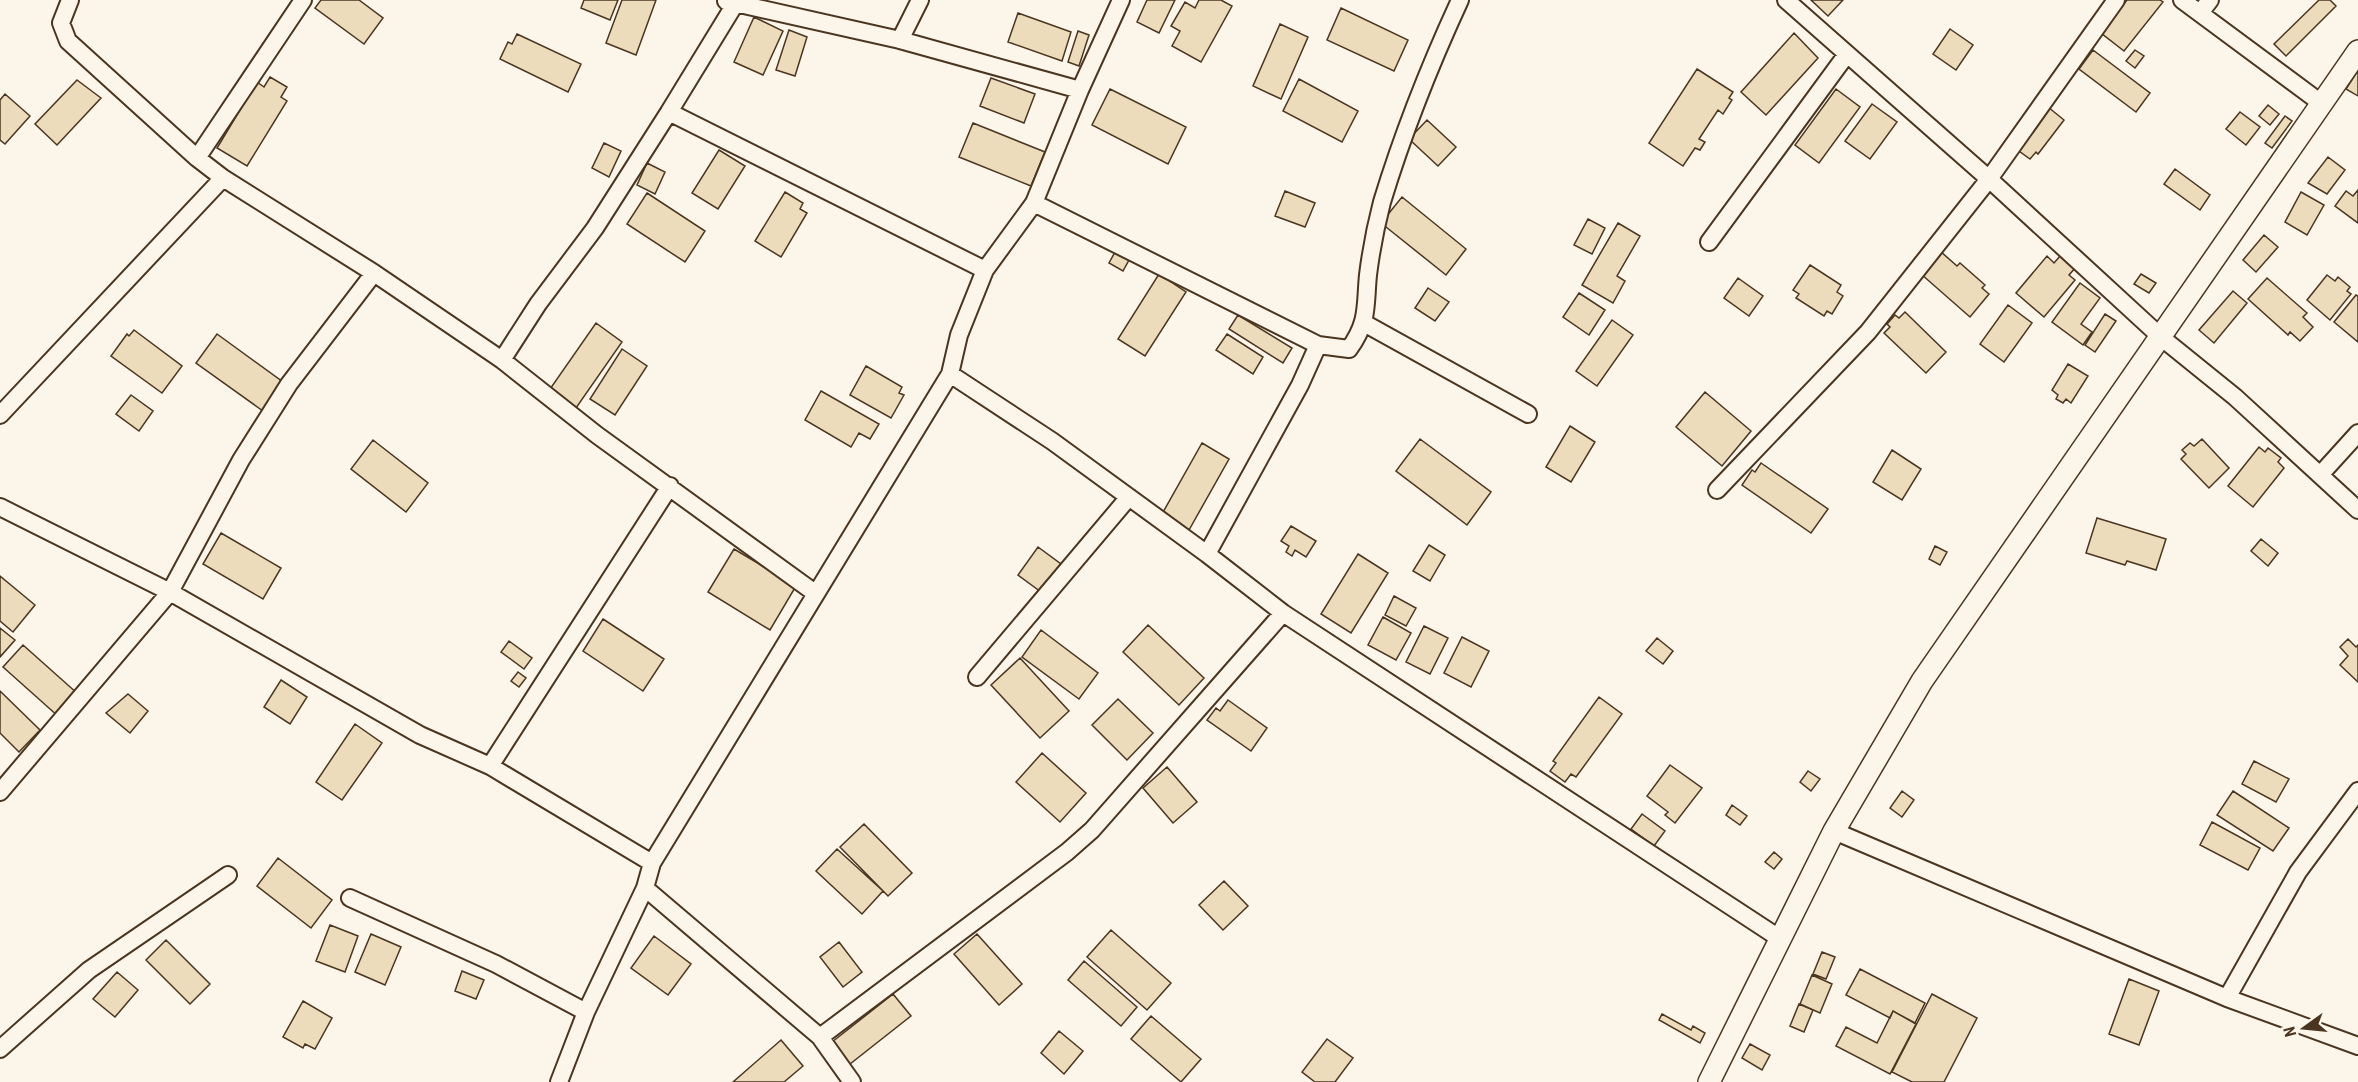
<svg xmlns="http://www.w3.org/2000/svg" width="2358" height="1082" viewBox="0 0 2358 1082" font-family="'Roboto Condensed',sans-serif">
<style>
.building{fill:#ecdcbc;stroke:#4a3520;stroke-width:1.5}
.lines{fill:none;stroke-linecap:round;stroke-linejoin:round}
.minor-casing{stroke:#4a3520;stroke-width:20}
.tertiary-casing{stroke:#4a3520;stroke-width:24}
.minor{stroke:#fbf6e9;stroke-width:16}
.tertiary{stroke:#fbf6e9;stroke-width:21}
</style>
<rect width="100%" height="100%" fill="#fbf6e9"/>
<path class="building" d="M321,0H359L383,18L364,44L315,8Z
M584,0H618L610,20L581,8Z
M622,0H656L636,55L606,43Z
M1147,0H1175L1159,33L1137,22Z
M1199,0H1221L1232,6L1201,62L1172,46L1180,31L1171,26L1185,2L1195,8Z
M1811,0H1843L1828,16Z
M2127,0H2160L2163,2L2124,51L2101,33Z
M2319,0H2330L2336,6L2286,56L2274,44Z
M1341,8L1408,40L1394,71L1327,40Z
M1018,13L1071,32L1062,61L1008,42Z
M754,17L783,31L763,75L734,62Z
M1280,24L1308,37L1281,99L1253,86Z
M1950,29L1973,45L1956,70L1933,54Z
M789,30L807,37L795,76L776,70Z
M1078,31L1089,35L1079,66L1068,62Z
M1794,33L1818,58L1766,115L1741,92Z
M517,34L581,64L568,92L500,59L508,42L512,44Z
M2093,50L2150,93L2136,112L2079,69Z
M2135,50L2144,56L2135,68L2126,61Z
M1697,69L1733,92L1729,98L1732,100L1723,114L1718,110L1699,139L1705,142L1700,150L1695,148L1683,166L1649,143Z
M2357,72L2358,73V96L2346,89Z
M270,77L287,87L281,97L287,101L247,166L217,148L257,82L264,87Z
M991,78L1035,94L1024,123L980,106Z
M1299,79L1358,111L1342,142L1283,111Z
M77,80L101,98L57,145L35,124Z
M1110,89L1186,127L1168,164L1092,125Z
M1836,89L1860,107L1819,163L1795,145Z
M5,94L30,116L5,144L0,140V100Z
M1872,104L1897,122L1870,159L1845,141Z
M2268,105L2279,114L2270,125L2259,116Z
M2048,107L2064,120L2038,154L2036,152L2030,159L2019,151L2025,143L2022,141Z
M2240,112L2260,127L2246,145L2226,129Z
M2285,116L2292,121L2272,148L2265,143Z
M1427,120L1456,147L1438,166L1409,139Z
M973,123L1045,152L1031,186L959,157Z
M604,143L621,151L609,177L592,168Z
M719,150L745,166L718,209L692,193Z
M2328,157L2345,170L2327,194L2308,183Z
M647,163L665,172L655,194L637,185Z
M2175,169L2210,195L2200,210L2164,184Z
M2358,190V223L2335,206L2346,191L2353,196Z
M1285,191L1315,203L1305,227L1275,216Z
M785,192L803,203L800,209L807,213L781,257L755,241Z
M2301,192L2324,205L2307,235L2285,222Z
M647,193L705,231L685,262L627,224Z
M1402,197L1466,249L1446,275L1381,223Z
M1588,219L1605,228L1592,254L1574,245Z
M1618,223L1640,236L1617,276L1625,281L1613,303L1582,285Z
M2264,235L2278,247L2256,272L2243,260Z
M1940,251L1957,266L1960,263L1985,285L1982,288L1989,294L1970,317L1921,274Z
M1115,252L1129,260L1123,271L1109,263Z
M2061,255L2076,267L2069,275L2075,280L2044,317L2016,293L2047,256L2054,263Z
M1810,265L1841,285L1837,292L1843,296L1832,314L1827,311L1824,316L1796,298L1799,294L1793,290Z
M1159,274L1186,292L1145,356L1118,339Z
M2141,274L2156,283L2149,293L2134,284Z
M2327,275L2335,281L2338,277L2350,287L2347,291L2351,294L2330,320L2307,300Z
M1738,278L1763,296L1749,316L1724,298Z
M2267,278L2307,313L2303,317L2313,327L2300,341L2290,332L2288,335L2248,299Z
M2080,283L2100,298L2081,324L2092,332L2083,345L2052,322Z
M1428,288L1449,302L1435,321L1415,308Z
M2233,291L2247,303L2214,343L2199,330Z
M1579,293L1605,310L1589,335L1563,317Z
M2356,295L2358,296V342L2334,322Z
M2008,305L2032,323L2004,362L1980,344Z
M1905,312L1946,352L1926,373L1884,333L1890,327L1887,324L1895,315L1899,318Z
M2105,314L2116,321L2095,352L2085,345Z
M1238,315L1292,348L1283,363L1229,329Z
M1612,320L1633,335L1597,386L1576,371Z
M596,323L622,342L576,408L550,389Z
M134,330L182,366L162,393L111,356L127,334L129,336Z
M217,334L283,382L263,411L196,363Z
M1227,334L1263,357L1253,374L1216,350Z
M622,349L647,366L615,415L590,399Z
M2068,364L2088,376L2071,403L2066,399L2063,403L2056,399L2058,395L2052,390Z
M866,366L902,387L899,393L904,395L891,418L850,395Z
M821,391L879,424L870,439L859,433L851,447L805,420Z
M1705,392L1751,431L1722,466L1676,427Z
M131,395L153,411L139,431L116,414Z
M1570,426L1595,442L1571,482L1546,467Z
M1420,439L1491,492L1467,525L1396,471Z
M2202,439L2229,468L2209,488L2181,459L2186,454L2182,450L2190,443L2194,446Z
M373,440L428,483L406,512L351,469Z
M1202,443L1229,459L1189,530L1162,514Z
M2259,447L2265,452L2268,448L2281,458L2278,462L2284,468L2253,507L2228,486Z
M1892,450L1921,469L1902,500L1873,482Z
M1761,463L1828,509L1811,533L1742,485L1752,470L1755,472Z
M2097,518L2166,539L2156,570L2127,561L2125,565L2086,553Z
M1291,526L1316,541L1306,557L1295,550L1292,556L1286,552L1289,546L1281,541Z
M221,533L281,568L263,599L203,564Z
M2261,539L2278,553L2268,566L2251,551Z
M1429,545L1445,555L1430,581L1413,571Z
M1935,546L1947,552L1940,565L1929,559Z
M1038,547L1061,564L1041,592L1018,575Z
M734,549L796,586L770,630L708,592Z
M1358,554L1388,573L1351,633L1321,614Z
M0,576L35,605L13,632L0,621Z
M1394,596L1416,608L1406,626L1385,615Z
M1383,617L1411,633L1396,660L1368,645Z
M603,619L664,659L643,691L583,651Z
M1148,625L1204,678L1179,705L1123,652Z
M1424,626L1448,638L1430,674L1406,662Z
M0,628L15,640L0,657Z
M1041,630L1098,673L1079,699L1022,657Z
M1462,637L1489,651L1471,687L1444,673Z
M1657,638L1673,651L1663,664L1646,651Z
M2348,639L2356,647L2358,645V682L2340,665L2348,656L2340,647Z
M509,641L532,658L524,669L501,652Z
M23,645L78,694L59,717L3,667Z
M1020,658L1069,711L1040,738L991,685Z
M518,672L526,678L519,687L511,681Z
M281,680L307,697L290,724L264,707Z
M0,691L40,730L19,752L0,733Z
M128,694L148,711L130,733L106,713Z
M1599,697L1622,714L1576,777L1571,774L1565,782L1550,771L1556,763L1553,761Z
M1118,699L1153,733L1127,760L1092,725Z
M1228,700L1267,728L1251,751L1207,720L1216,708L1220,711Z
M355,724L382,743L342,800L316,782Z
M1042,753L1086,793L1060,822L1016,782Z
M2254,761L2289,779L2276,802L2242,784Z
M1670,765L1702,788L1675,823L1665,815L1668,812L1647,796Z
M1167,767L1197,802L1173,823L1143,788Z
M1808,771L1820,779L1811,791L1800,782Z
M1902,791L1914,800L1902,817L1890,808Z
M2233,791L2289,828L2273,851L2217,815Z
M1732,805L1747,816L1740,825L1726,815Z
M1642,814L1665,831L1654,846L1631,829Z
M2212,822L2260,848L2248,870L2200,845Z
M864,824L912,873L888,896L840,847Z
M837,849L883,891L862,914L816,871Z
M1774,852L1782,859L1774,869L1765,862Z
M278,858L332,900L311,928L257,886Z
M1224,881L1248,906L1223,930L1199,905Z
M330,925L358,936L345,972L316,961Z
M1111,930L1171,983L1147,1010L1087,957Z
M371,934L401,947L385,985L355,972Z
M977,934L1022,984L999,1005L954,954Z
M654,936L691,964L668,995L631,968Z
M166,940L210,984L190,1004L146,960Z
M839,942L862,972L843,987L820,957Z
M1822,952L1835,957L1826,979L1813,974Z
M1084,961L1137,1007L1121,1026L1068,980Z
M1860,969L1925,1003L1915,1023L1893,1011L1890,1018L1846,995Z
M462,971L484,980L476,999L455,991Z
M117,972L138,990L115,1017L93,999Z
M1812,975L1832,984L1820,1013L1800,1004Z
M2129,979L2159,991L2139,1045L2109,1034Z
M893,994L911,1016L850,1064L832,1042Z
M1932,994L1977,1018L1944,1082H1912L1892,1072Z
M303,1001L332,1018L315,1049L305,1044L303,1048L283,1037Z
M1799,1004L1813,1010L1804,1032L1790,1026Z
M1893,1011L1916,1024L1890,1074L1836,1046L1846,1027L1877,1043Z
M1662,1014L1691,1030L1693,1026L1705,1033L1700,1043L1659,1020Z
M1151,1016L1201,1059L1181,1082L1131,1039Z
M1059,1031L1083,1051L1064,1074L1041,1053Z
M1327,1039L1353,1058L1335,1082H1315L1302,1072Z
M781,1040L803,1066L784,1082H733Z
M1750,1044L1770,1055L1762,1070L1742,1058Z"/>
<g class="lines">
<defs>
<path id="minor" d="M70,0L61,23L68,41L197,158L223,178L374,273L502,360L597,435L815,593
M1786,0L1989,179L2162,338L2235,397L2358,510
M2182,0L2321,103
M726,1L900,40L1080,90
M735,4L669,112L985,270
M2200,13L2210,0
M900,40L920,0
M197,158L303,0
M1034,203L1318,345
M1709,242L1847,54
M1364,323L1528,414
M502,360L538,304L595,228L669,112
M950,374L1052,441L1207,554L1283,613L1779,938
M0,415L223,178
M2320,475L2358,433
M1717,490L1868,332L1989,179L2116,0
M0,507L170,592L420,735L490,766L652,863
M1207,554L1300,385L1318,345L1349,349C1369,322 1365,305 1368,275C1371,251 1376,225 1382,202C1403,133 1430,65 1460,0
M977,677L1129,497
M490,766L670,486
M0,792L170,592L241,460L289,384L374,273
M1834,831L2227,998L2358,1046
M645,888L820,1037L852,1082
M350,898L496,964L586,1012
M2227,998L2298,872L2358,791
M820,1037L1067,852L1092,830L1283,613
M0,1049L89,970L228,875
M559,1082L586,1012L645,888L652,863L950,374L959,335L985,270L1034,203L1080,90L1121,0"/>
<path id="tertiary" d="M1709,1082L1834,831L1922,681L2358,51"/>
</defs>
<use href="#minor" class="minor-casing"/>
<use href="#tertiary" class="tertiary-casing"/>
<use href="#minor" class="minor"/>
<use href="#tertiary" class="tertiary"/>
</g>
<g transform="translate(2304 1028) rotate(255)" stroke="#fbf6e9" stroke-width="4.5" paint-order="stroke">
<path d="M0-4.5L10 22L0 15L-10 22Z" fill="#4a3520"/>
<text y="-9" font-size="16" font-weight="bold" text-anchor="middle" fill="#4a3520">N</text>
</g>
</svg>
